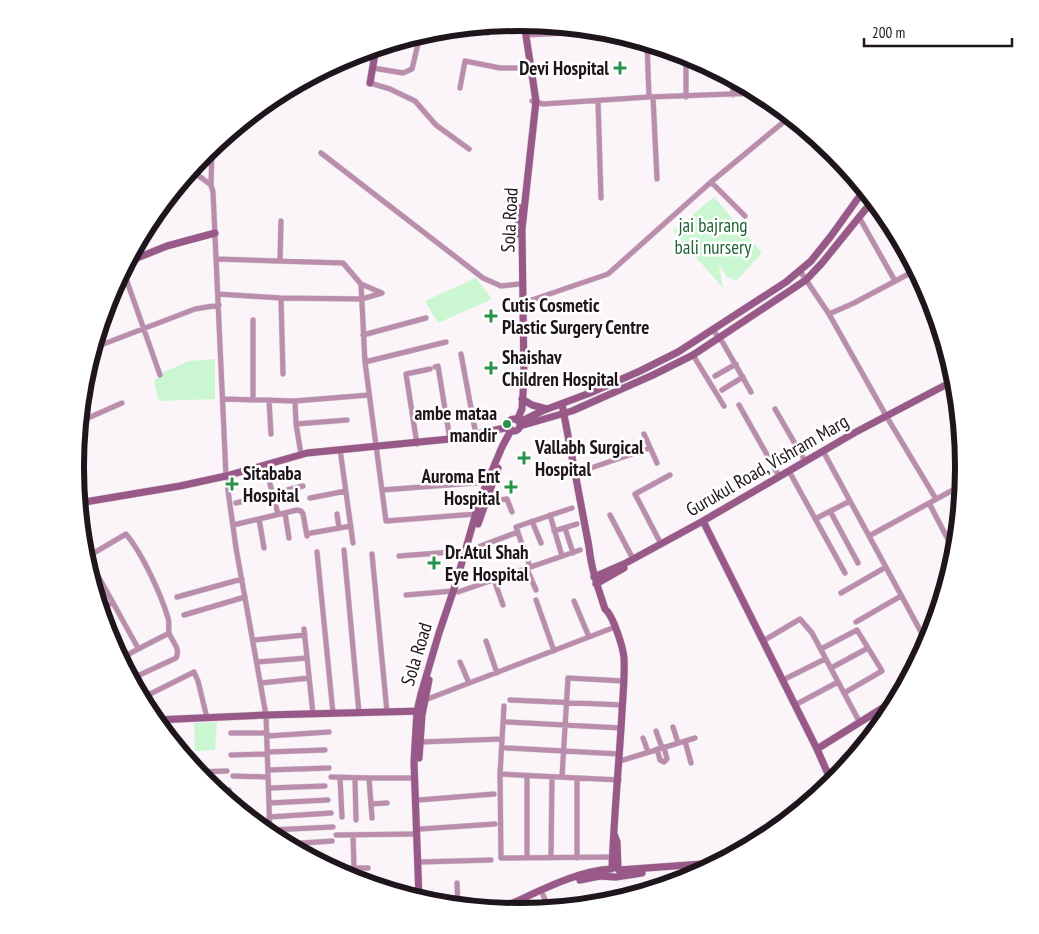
<svg xmlns="http://www.w3.org/2000/svg" width="1039" height="934" viewBox="0 0 1039 934" font-family="'PT Sans Narrow',sans-serif">
<style>
.green{fill:#caf6d1}
.lines{fill:none;stroke-linecap:round;stroke-linejoin:round}
.street-casing{stroke:#d8d1d6;stroke-width:6}
.secondary-casing{stroke:#d8d1d6;stroke-width:8}
.street{stroke:#ba8dad;stroke-width:5}
.secondary{stroke:#995988;stroke-width:7}
.poi-dot{fill:#28934b;stroke:#fff;stroke-width:2}
.labels{text-anchor:middle;stroke-width:5;stroke-linejoin:round;paint-order:stroke}
.poi-label{font-size:19px;font-weight:bold;fill:#1f151c;stroke:#fff;text-anchor:start}
.street-label{font-size:19px;fill:#1f151c;stroke:#fff}
.park-label{font-size:19px;fill:#216334;stroke:#fff}
.rim{fill:none;stroke:#1f151c;stroke-width:6}
</style>
<rect width="100%" height="100%" fill="#fbf5f9"/>
<path class="green" d="M714,197L762,253L736,281L726,276L719,264L723,288L673,231Z
M476,278L492,299L438,323L425,301Z
M215,359V399L159,401L154,381L164,372L189,361Z
M217,722L215,750L195,751L194,723Z"/>
<g class="lines">
<defs>
<path id="street" d="M531,24L532,32
M486,26L488,33
M526,35L565,33H613
M647,43L649,97
M647,47H657
M367,51L375,53
M686,63H702
M373,68L403,73L412,69L418,44L412,40L405,39
M733,79V95
M370,83L390,89L415,101L436,125L469,149
M460,88L465,61L500,68H527
M653,97L657,179
M686,97V55
M532,101L543,104L649,97L759,93
M598,101L601,198
M212,147L211,185L213,192L226,476L236,548L266,715L270,835
M321,153L483,278L501,286L519,284
M191,170L211,185
M711,182L745,216
M859,217L895,281
M217,259L343,263L361,284L382,293L362,299L281,298L218,294
M280,261L281,221
M123,270L160,375
M800,271L829,314L888,419L936,499
M361,284L365,362L386,521L476,514
M281,298L283,374
M523,303L608,274L711,182L786,120L854,177
M829,314L854,303L916,270
M713,330L723,343L751,392
M363,335L426,318
M93,348L195,309L219,305
M461,354L476,435
M693,355L724,406
M365,362L446,342
M435,367L438,366L450,440
M715,376L736,364
M722,390L743,377
M224,399L295,401L369,395
M253,400V320
M269,400L271,434
M295,401L296,424L301,454
M739,405L779,476
M775,409L805,461
M79,422L122,403
M296,424L347,420
M644,434L657,463
M417,444L406,374L430,369
M340,449L353,543
M823,451L927,643
M265,465L278,514
M576,473L650,448
M790,473L845,573
M382,490L488,482
M310,498L346,491
M485,502L507,499L512,512
M236,503L303,486
M929,503L955,553
M830,511L858,563
M285,513L289,538
M337,514L339,528
M550,515L562,556
M610,515L633,559
M259,519L264,548
M815,519L850,501
M532,521L541,543
M233,525L297,510L301,511L303,514L307,536
M565,528L573,553
M554,531L577,524
M311,533L351,526
M869,536L962,485
M661,544L635,494L670,475
M344,550L359,713
M470,550L518,532
M317,552L333,713
M372,554L387,712
M399,556L465,551
M87,557L126,534C142,553 161,594 168,618C170,623 168,628 169,633C172,642 181,648 176,658L131,679
M85,558L87,557C105,587 121,618 138,648
M530,567L516,527L572,508
M527,569L536,590
M494,580L503,605
M458,592L580,550
M841,593L886,567
M406,595L453,591
M177,597L242,579
M536,600L554,651
M574,601L589,637
M100,609L112,603
M184,615L245,597
M856,622L901,596
M304,629L313,714
M253,640L305,635
M486,641L497,673
M763,641L800,619L812,633L859,721
M821,649L857,630L881,669L882,671L844,693
M121,659C136,649 153,642 169,633
M257,662L307,658
M460,662L469,683
M831,668L868,648
M783,680L825,659
M261,683L309,678
M142,698L194,672L198,681L207,718
M425,700L615,627
M510,700L622,705
M795,705L838,682
M504,706L500,774L501,858L613,857
M507,722L621,728
M673,727L678,743
M656,731L662,748
M231,733H267
M267,736L329,732
M643,738L648,752
M685,741L691,763
M420,742L502,739
M506,748L620,754
M657,749L660,760L664,762L667,759L664,747
M267,752L325,750
M231,755L267,754
M620,761L695,738
M268,770L329,768
M197,772L227,771
M500,774L619,780
M233,776L268,777
M527,776V858
M331,777L369,778L372,818
M562,777L568,678L623,681
M340,778L342,817
M355,778L356,820
M369,778H414
M269,788L325,786
M215,790H229
M419,800L494,794
M269,803L328,800
M371,804L387,803
M269,817L331,813
M420,829L495,824
M270,830L333,827
M336,835L415,834
M353,835L354,868H368
M287,844L332,841
M551,858L552,777
M577,858V778
M421,862L491,860
M340,869L354,868
M684,870L685,879
M457,883L458,905
M396,892L418,890
M543,895L549,909"/>
<path id="secondary" d="M370,83L376,48
M518,234L520,208
M127,262L167,246L215,233
M522,399L532,405L547,409
M562,404L589,547C591,568 598,588 605,609C613,615 623,647 624,658C625,675 623,694 622,712C619,764 614,816 612,868
M508 425a6 6 0 1 1 12 0a6 6 0 1 1-12 0Z
M517,420L522,409L524,378L522,229L536,101L524,23
M520,422L542,411L590,393L640,371L678,352L786,282L811,261L831,236L864,190
M520,426L572,411L653,375L693,355L806,280L822,263L873,200
M79,503L180,486L226,476L307,453L460,438L509,427
M703,521L817,749L832,783
M478,524L498,468
M594,577L624,564L703,521L854,433L955,380
M596,584L624,568
M155,720L266,715L422,711
M817,749L897,699
M419,758L422,715L429,680
M614,834L617,842L618,869
M619,870L716,863
M616,877L642,873
M580,880L600,876L614,877
M419,899L414,762L417,711L421,694L439,633L456,583L480,499L502,447L511,430
M499,909C533,895 574,871 611,869"/>
</defs>
<use href="#street" class="street-casing"/>
<use href="#secondary" class="secondary-casing"/>
<use href="#street" class="street"/>
<use href="#secondary" class="secondary"/>
</g>
<g class="poi-dot">
<path d="M617.5 60.5h5v5h5v5h-5v5h-5v-5h-5v-5h5z"/>
<path d="M488.5 308.5h5v5h5v5h-5v5h-5v-5h-5v-5h5z"/>
<path d="M488.5 360.5h5v5h5v5h-5v5h-5v-5h-5v-5h5z"/>
<circle cx="507" cy="424" r="5"/>
<path d="M521.5 450.5h5v5h5v5h-5v5h-5v-5h-5v-5h5z"/>
<path d="M229.5 476.5h5v5h5v5h-5v5h-5v-5h-5v-5h5z"/>
<path d="M508.5 479.5h5v5h5v5h-5v5h-5v-5h-5v-5h5z"/>
<path d="M431.5 555.5h5v5h5v5h-5v5h-5v-5h-5v-5h5z"/>
</g>
<g class="labels">
<g class="poi-label">
<text x="609" y="75" text-anchor="end">Devi Hospital</text>
<text x="502" y="312">Cutis Cosmetic<tspan x="502" dy="22">Plastic Surgery Centre</tspan></text>
<text x="502" y="364">Shaishav<tspan x="502" dy="22">Children Hospital</tspan></text>
<text x="497" y="420" text-anchor="end">ambe mataa<tspan x="497" dy="22">mandir</tspan></text>
<text x="535" y="454">Vallabh Surgical<tspan x="535" dy="22">Hospital</tspan></text>
<text x="243" y="480">Sitababa<tspan x="243" dy="22">Hospital</tspan></text>
<text x="500" y="483" text-anchor="end">Auroma Ent<tspan x="500" dy="22">Hospital</tspan></text>
<text x="445" y="559">Dr.Atul Shah<tspan x="445" dy="22">Eye Hospital</tspan></text>
</g>
<g class="street-label">
<text transform="translate(509 220) rotate(-87)" y="7">Sola Road</text>
<text transform="translate(767 465) rotate(-30)" y="7">Gurukul Road, Vishram Marg</text>
<text transform="translate(416 654) rotate(-73)" y="7">Sola Road</text>
</g>
<g class="park-label">
<text x="713" y="232">jai bajrang<tspan x="713" dy="22">bali nursery</tspan></text>
</g>
</g>
<path d="M0 0H1039V934H0ZM519 31H520A435 435 0 0 1 955 466V468A435 435 0 0 1 520 903H519A435 435 0 0 1 84 468V466A435 435 0 0 1 519 31Z" fill="#fff" fill-rule="evenodd"/>
<path class="rim" d="M519 31H520A435 435 0 0 1 955 466V468A435 435 0 0 1 520 903H519A435 435 0 0 1 84 468V466A435 435 0 0 1 519 31Z"/>
<path d="M864 38v8h148v-8" fill="none" stroke="#1f151c" stroke-width="2.5"/>
<text x="872" y="38" font-size="15" fill="#1f151c" stroke="#ffffff" stroke-width="4" paint-order="stroke">200 m</text>
</svg>
